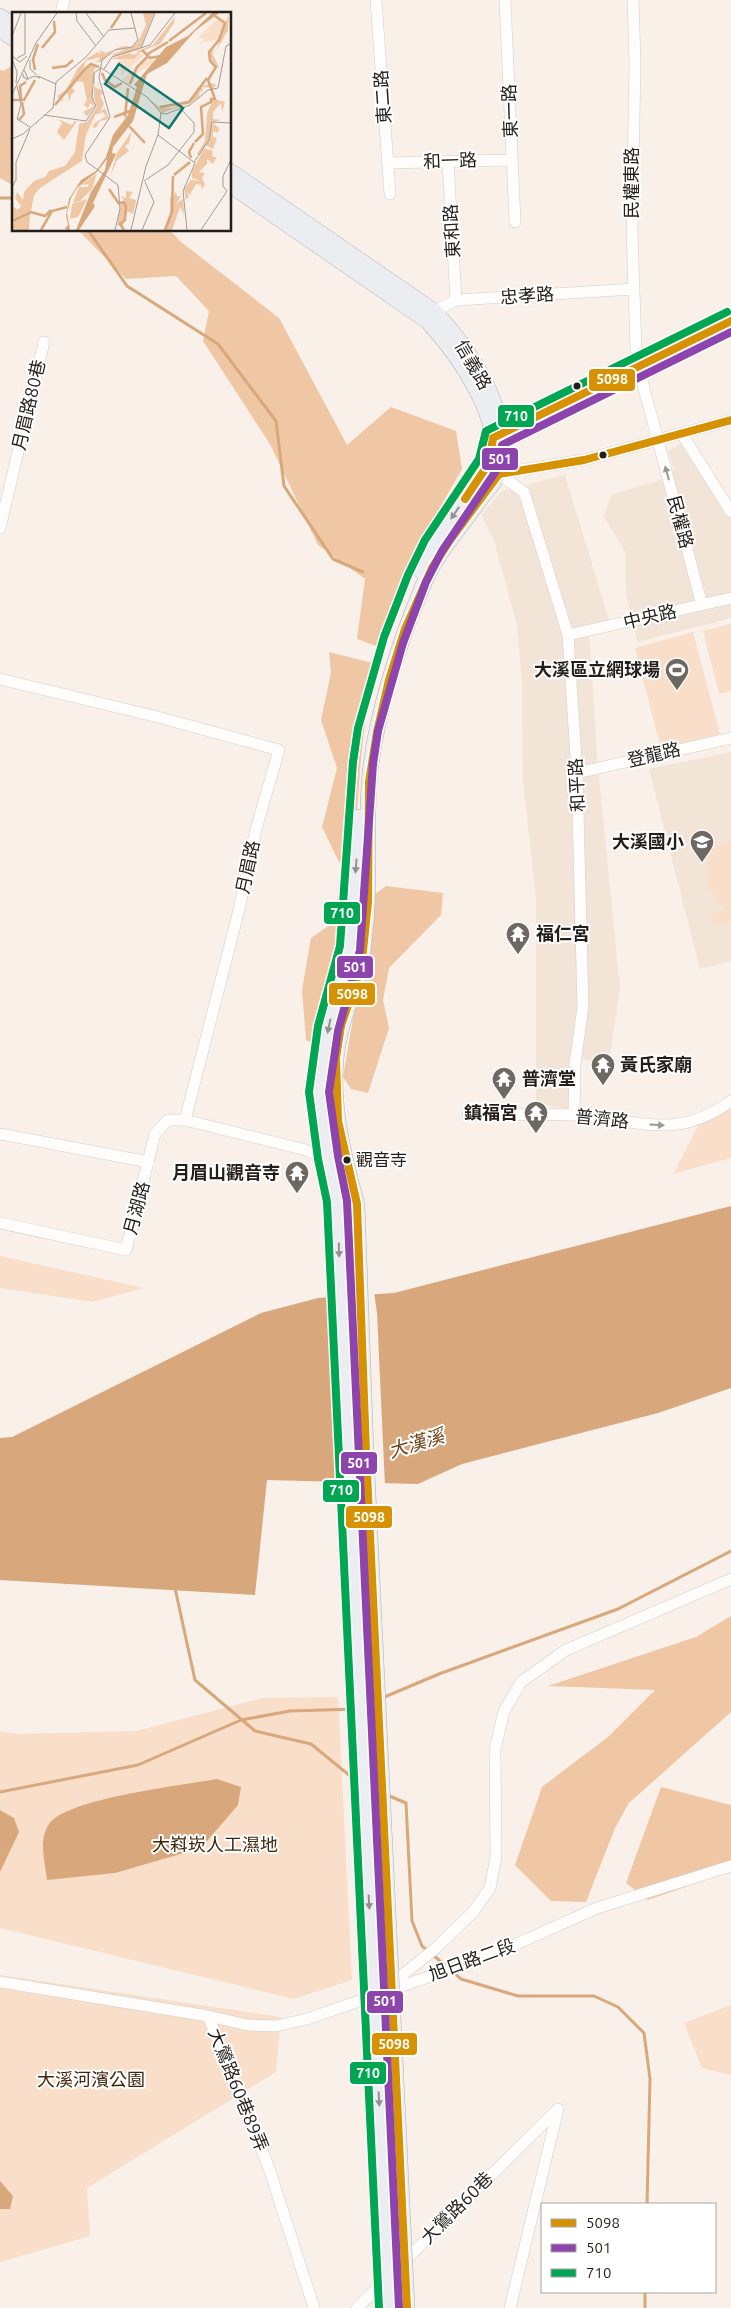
<svg xmlns="http://www.w3.org/2000/svg" width="731" height="2308" viewBox="0 0 731 2308" font-family="Ubuntu,'Noto Sans TC',sans-serif">
<style>
.built{fill:#f3e4d8}
.green{fill:#f9dec9}
.forest{fill:#f0c7a4}
.water{fill:#d8a87c}
.pier{fill:#f8f0e9}
.lines{fill:none;stroke-linecap:round;stroke-linejoin:round}
.stream{stroke:#d8a87c;stroke-width:3}
.minor-casing{stroke:#d4cec8;stroke-width:12}
.major-casing{stroke:#b2b2b6;stroke-width:16}
.minor{stroke:#fefdfc;stroke-width:11}
.major{stroke:#ecedf1;stroke-width:15}
.major-bridge-casing{stroke:#b2b2b6;stroke-width:16;stroke-linecap:butt}
.major-bridge{stroke:#ecedf1;stroke-width:15}
.bus-1-casing{stroke:#fff;stroke-width:11}
.bus-2-casing{stroke:#fff;stroke-width:11}
.bus-3-casing{stroke:#fff;stroke-width:11}
.bus-1{stroke:#d79204;stroke-width:8}
.bus-2{stroke:#8e44ad;stroke-width:8}
.bus-3{stroke:#00a651;stroke-width:8}
.oneway{fill:#9b9996}
.oneway2{fill:#929090}
.bus-dot{fill:#231e19;stroke:#fff;stroke-width:2}
.labels{text-anchor:middle;stroke-width:4;stroke-linejoin:round;paint-order:stroke}
.bus-label{font-size:17px;fill:#231e19;stroke:#fff;text-anchor:start}
.street-label{font-size:18px;fill:#231e19;stroke:#fff}
.poi-label{font-size:18px;font-weight:bold;fill:#231e19;stroke:#fff;text-anchor:end}
.park-label{font-size:18px;fill:#3f250a;stroke:#fff}
.water-label{font-size:19px;font-style:italic;fill:#6e4215;stroke:#fff}
.inset-river{fill:none;stroke:#d8a87c;stroke-width:2.5}
.inset-road{fill:none;stroke:#a39c96;stroke-width:1}
.view{fill:#0f766e;fill-opacity:0.15;stroke:#0f766e;stroke-width:2.5}
.inset-edge{fill:none;stroke:#231e19;stroke-width:2.5}
.line-badge{stroke:#fff;stroke-width:2}
.badge-label{font-size:14px;text-anchor:middle;font-weight:bold;fill:#fff}
</style>
<rect width="100%" height="100%" fill="#f8f0e9"/>
<path class="built" d="M684,443L731,512V618L637,642L626,593L625,551L604,517L611,495L660,480L674,470L668,451Z
M565,475L609,620L587,627L590,643L597,756L620,988L609,1063L571,1057L568,1109L536,1104V898L523,782L522,684L517,626L494,540L481,515L502,491Z
M731,752V961L700,969L649,769Z"/>
<path class="green" d="M731,624V691L719,694L703,631Z
M693,632L720,734L661,749L635,648Z
M731,841V921L715,926L711,914L725,909C711,896 700,876 711,858L698,861L695,852Z
M731,1109V1158L673,1174L698,1126Z
M0,1256L144,1288L93,1302L0,1288Z
M338,1697L352,1980L294,1999L0,1928V1731L17,1734L136,1731L263,1698Z
M0,1975L281,2017L276,2072L87,2188L90,2236L0,2262Z
M731,2005V2075L702,2068L684,2023Z"/>
<path class="forest" d="M14,64V186L0,178V70L4,71Z
M78,230H170L180,241L279,318L347,445L391,407L456,431L462,469L426,532L379,647L357,639L365,579L318,545L270,444L203,341L209,311L176,276L126,279Z
M329,652L380,665C375,685 368,705 365,724C351,826 360,952 315,1045L306,1040L302,990L311,938L335,921L341,866L322,827L337,768L321,720L331,673Z
M386,886L443,893L441,915L389,968L383,1000L389,1028L368,1093L351,1089L343,1077L374,895Z
M731,1616V1712L629,1803L615,1828L586,1902L551,1901L515,1865L542,1787L609,1736L655,1690L548,1686L696,1637Z
M661,1787L731,1805V1871L648,1900L626,1883Z"/>
<path class="water" d="M731,1206V1388L658,1413L462,1464L418,1484L267,1480L255,1595L0,1580V1438L12,1437L261,1313L318,1298L394,1293Z
M217,1779L241,1787L238,1805L201,1848L115,1873L47,1880C45,1861 38,1841 49,1824C67,1798 185,1785 217,1779Z
M0,1810L14,1818L19,1832L0,1872Z
M0,2181L13,2196L10,2209H0Z"/>
<path class="pier" d="M374,1292L377,1313L385,1486L345,1485L336,1294Z"/>
<g class="lines">
<path class="stream" d="M0,198H14
M88,230L127,286L218,344L276,421L284,486L333,559L363,572
M175,1588L195,1680L255,1731L311,1744L360,1784
M382,1698L439,1674L618,1609L731,1551
M0,1792L138,1765L241,1720L290,1711L356,1709
M387,1795L406,1803L412,1921L422,1946L428,1951
M433,1955L447,1967
M452,1971L461,1979L518,1996H594L618,2007L644,2033L650,2079L647,2204
M645,2308V2292"/>
<defs>
<path id="minor" d="M376,0L390,194
M505,0L515,222
M633,0L635,62L632,231L636,349L638,366L702,605
M61,14L64,0
M448,161L456,300
M388,163L512,160
M430,318L434,311L456,300L634,289
M682,434L731,512
M494,474L584,460L731,420
M499,474L524,492L568,635L577,773L583,1007L575,1064L574,1115
M0,528L44,342
M568,635L731,598
M0,679L154,716L279,750L256,829L239,910L185,1120L302,1149L328,1158L347,1168
M577,773L731,738
M468,1115C502,1115 537,1114 572,1115C634,1118 674,1143 731,1101
M0,1134L149,1162
M0,1223L126,1250L155,1134L168,1120H185
M0,1982L208,2016L269,2168L314,2308
M380,1993L436,1948L473,1912L490,1888L496,1857L495,1750L504,1711L521,1682L566,1650L731,1579
M208,2016L248,2025L276,2026L307,2019L494,1954L597,1908L731,1866
M357,2308L558,2109
M510,2308L558,2109"/>
<path id="major" d="M0,16L14,25
M0,30L14,39
M230,171L434,311C470,349 502,396 502,449C502,456 501,466 499,473C496,482 486,492 480,500C461,527 437,553 424,583C399,642 373,722 369,785C366,831 370,877 366,923C364,937 364,953 361,966C355,989 345,1011 340,1035C327,1089 342,1151 357,1204
M230,185L427,321C454,350 509,424 488,465C483,475 475,484 469,493C451,519 434,543 421,571
M493,438L731,321
M337,1201L328,1158L319,1092L328,1029L350,948L359,817"/>
</defs>
<use href="#minor" class="minor-casing"/>
<use href="#major" class="major-casing"/>
<use href="#minor" class="minor"/>
<use href="#major" class="major"/>
<defs>
<path id="major-bridge" d="M337,1201L389,2308
M357,1204L366,1452L407,2308"/>
</defs>
<use href="#major-bridge" class="major-bridge-casing"/>
<use href="#major-bridge" class="major-bridge"/>
<defs>
<path id="bus-1" d="M493,438L731,321
M465,499L489,463L493,438
M407,2308L366,1452L357,1204L338,1121L336,1058L341,1026L359,973L363,951L368,902L369,782L377,732L389,680L405,629L432,568L450,540L499,474L584,460L731,420"/>
<path id="bus-2" d="M399,2308L347,1201L338,1156L329,1092L338,1031L360,950L373,764L378,731L403,643L426,582L442,551L498,468L502,445L731,332"/>
<path id="bus-3" d="M379,2308L327,1202L318,1159L309,1092L318,1026L340,946L353,762L358,728L384,637L408,575L425,540L479,459L486,431L727,312"/>
</defs>
<use href="#bus-1" class="bus-1-casing"/>
<use href="#bus-2" class="bus-2-casing"/>
<use href="#bus-3" class="bus-3-casing"/>
<use href="#bus-1" class="bus-1"/>
<use href="#bus-2" class="bus-2"/>
<use href="#bus-3" class="bus-3"/>
</g>
<defs><path id="oneway-solid" d="M-6-.8H1V-3.2L6.5 0L1 3.2V.8H-6Z" transform="scale(1.25)"/></defs>
<g class="oneway">
<use href="#oneway-solid" transform="translate(667 473) rotate(-105)"/>
<use href="#oneway-solid" transform="translate(657 1125) rotate(4)"/>
</g>
<g class="oneway2">
<use href="#oneway-solid" transform="translate(455 513) rotate(124)"/>
<use href="#oneway-solid" transform="translate(356 866) rotate(94)"/>
<use href="#oneway-solid" transform="translate(329 1026) rotate(102)"/>
<use href="#oneway-solid" transform="translate(339 1250) rotate(88)"/>
<use href="#oneway-solid" transform="translate(369 1902) rotate(87)"/>
<use href="#oneway-solid" transform="translate(379 2099) rotate(87)"/>
</g>
<defs>
<symbol id="stadium-pin" viewBox="-11 -11 22 30"><path d="M0 17L-7.5 6A9.5 9.5 0 1 1 7.5 6Z" fill="#6e6862" stroke="#fff"/><path d="M0-5a6.5 5 0 1 0 0 10a6.5 5 0 1 0 0-10ZM-3.5-1.8h7v3.6h-7Z" fill="#fff"/></symbol>
<symbol id="school-pin" viewBox="-11 -11 22 30"><path d="M0 17L-7.5 6A9.5 9.5 0 1 1 7.5 6Z" fill="#6e6862" stroke="#fff"/><path d="M0-5L7-2L0 1L-7-2ZM-4 1L0 2.5L4 1V4Q0 6-4 4Z" fill="#fff"/></symbol>
<symbol id="temple-pin" viewBox="-11 -11 22 30"><path d="M0 17L-7.5 6A9.5 9.5 0 1 1 7.5 6Z" fill="#6e6862" stroke="#fff"/><path d="M0-6L5-2H3V0L6.5 2.5H4V6H1.5V3h-3V6H-4V2.5H-6.5L-3 0V-2H-5Z" fill="#fff"/></symbol>
</defs>
<g fill-rule="evenodd">
<use href="#stadium-pin" x="663" y="656" width="28" height="38"/>
<use href="#school-pin" x="688" y="828" width="28" height="38"/>
<use href="#temple-pin" x="504" y="920" width="28" height="38"/>
<use href="#temple-pin" x="589" y="1051" width="28" height="38"/>
<use href="#temple-pin" x="490" y="1065" width="28" height="38"/>
<use href="#temple-pin" x="522" y="1099" width="28" height="38"/>
<use href="#temple-pin" x="283" y="1159" width="28" height="38"/>
</g>
<g class="bus-dot">
<circle cx="577" cy="386" r="4.5"/>
<circle cx="603" cy="455" r="4.5"/>
<circle cx="347" cy="1160" r="4.5"/>
</g>
<g class="labels">
<g class="bus-label">
<text x="356" y="1166">觀音寺</text>
</g>
<g class="street-label">
<text transform="translate(383 97) rotate(-94)" y="6">東二路</text>
<text transform="translate(510 111) rotate(-92)" y="6">東一路</text>
<text transform="translate(450 161) rotate(-2)" y="6">和一路</text>
<text transform="translate(632 183) rotate(-90)" y="6">民權東路</text>
<text transform="translate(452 231) rotate(-93)" y="6">東和路</text>
<text transform="translate(527 296) rotate(-4)" y="6">忠孝路</text>
<text transform="translate(473 365) rotate(60)" y="6">信義路</text>
<text transform="translate(29 405) rotate(-77)" y="6">月眉路80巷</text>
<text transform="translate(680 522) rotate(75)" y="6">民權路</text>
<text transform="translate(650 617) rotate(-13)" y="6">中央路</text>
<text transform="translate(654 755) rotate(-13)" y="6">登龍路</text>
<text transform="translate(577 785) rotate(-93)" y="6">和平路</text>
<text transform="translate(248 867) rotate(-78)" y="6">月眉路</text>
<text transform="translate(602 1119) rotate(6)" y="6">普濟路</text>
<text transform="translate(137 1208) rotate(-75)" y="6">月湖路</text>
<text transform="translate(472 1960) rotate(-20)" y="6">旭日路二段</text>
<text transform="translate(238 2090) rotate(68)" y="6">大鶯路60巷89弄</text>
<text transform="translate(457 2208) rotate(-45)" y="6">大鶯路60巷</text>
</g>
<g class="poi-label">
<text x="660" y="676">大溪區立網球場</text>
<text x="684" y="848">大溪國小</text>
<text x="536" y="940" text-anchor="start">福仁宮</text>
<text x="620" y="1071" text-anchor="start">黃氏家廟</text>
<text x="522" y="1085" text-anchor="start">普濟堂</text>
<text x="518" y="1119">鎮福宮</text>
<text x="280" y="1179">月眉山觀音寺</text>
</g>
<g class="park-label">
<text x="215" y="1851">大嵙崁人工濕地</text>
<text x="91" y="2086">大溪河濱公園</text>
</g>
<g class="water-label">
<text transform="translate(416 1443) rotate(-17)" y="7">大漢溪</text>
</g>
</g>
<g transform="translate(12 12)">
<rect width="219" height="219" fill="#f8f0e9"/>
<path d="M215,1L206,28L187,31L193,27L186,26L206,6L212,8ZM127,41L132,43L109,64V52L106,50L109,45L122,46ZM134,45L143,49L126,61L118,73L110,68Z" fill="#f9dec9"/>
<path d="M131,1H142L128,37L105,44L99,43L125,32L134,13ZM217,1L216,18L205,37L200,41L208,57L199,48L197,40L205,37ZM163,5L162,11L148,32L130,39L122,47H99L117,41L122,43L127,40H123L141,33ZM126,26L123,33L120,35L101,38L89,50H81L86,49L88,45L74,49L70,60L79,53L85,54L82,57L83,70L82,74L88,78L85,73L87,70L86,75L92,81L88,83L92,92L88,100L93,96L97,107L88,109L84,116L80,115L83,111L94,104L91,100L83,103L74,123L70,149L28,176L22,183L19,199L0,207V194L6,198L9,194L3,186L5,180L11,188L12,180L22,169L33,165L37,159L53,154L63,140L67,112L75,110L85,95L82,85V66L80,74V84L83,95L75,104L71,100L82,94L78,91L76,96L72,93L75,88L71,70L65,69L60,76L63,79L59,83L58,88L57,89L56,81L50,83L51,90L45,84L54,78L66,56L76,46L86,40L89,42L88,38L93,41L111,34L120,35ZM200,71L204,73L202,76L190,75L191,80L188,79L187,85L179,91L150,101L134,85L148,95L160,96L181,87L185,76ZM201,87L213,90L210,100L209,91L201,100V107L209,108L200,110V117L201,111L207,116L206,121L201,119V125L205,126L201,137L194,133L188,143L185,142L193,129L195,101ZM46,107L60,113L62,109H65L52,128L45,120L50,111ZM120,119L117,131L113,134L117,139L105,148L98,165L105,141ZM192,137L200,138L201,145H205L201,152L195,147V152L187,160L193,161L190,166L193,172L190,178L189,173L184,172L178,183L174,180L177,184L174,188L172,177L179,168L188,169L180,166V159ZM85,161L80,177L68,189L61,191L67,175H76L77,172L70,173ZM114,179L121,180L117,186L124,188L123,195L121,202L115,199L111,214L105,213L109,191L113,189L109,184L114,186ZM164,180L165,184H169L164,192L171,187L172,202L168,195L160,218H152L158,200V186ZM75,187L66,205L58,207L60,192ZM18,201L17,218H0L3,206Z" fill="#f0c7a4"/>
<path d="M200,1H207L183,19L155,51L135,62L121,109L101,135L100,141L104,142L81,191L83,194L67,218H64L79,180L93,158L95,147L85,160L65,176L59,186L55,201L58,218H55L53,216L56,213L54,203L57,187L69,168L84,159L94,145L101,123L116,103L125,75L122,73L154,35L176,24Z" fill="#d8a87c"/>
<path class="inset-river" d="M99,16L109,1M157,29L194,1M30,36L43,20L42,9M130,38L138,46L149,44M134,43L156,30M40,56L54,54L61,48M23,58L21,47L26,32M90,61L93,68L103,75L110,71M118,72L125,55L135,45M9,87L8,74L14,70M0,88H12L23,68M43,93L73,57L79,52L87,55M148,95L177,90L195,66M102,105L118,99M113,105L116,76M7,108L12,102L10,90M117,114L133,131M183,130L191,122L189,95L199,90V87H203L196,68L204,55L198,49L197,40L207,28L213,11L203,4M179,146L177,140L182,131M162,163L178,150M97,177L107,192M108,191L112,190L114,195L113,208L108,212L112,218M0,209L19,200L33,204L39,198M29,218L40,199L55,195M153,218L160,200L161,164"/>
<path class="inset-road" d="M64,1L65,9L84,34M74,1L92,25M0,24L9,1M129,36L143,1M0,44L8,50L15,44M5,46L13,42V1M0,47L5,60L4,71M18,48V57L25,63M89,56L135,85L149,101L154,102L178,93L196,78L206,76L214,34L219,32M92,57L100,45L138,33L163,1M11,62L12,66H16L12,58M26,64L44,72M14,68L22,64L28,66M5,74L9,92L5,107L18,115M43,81L44,70L74,45L97,18L123,16M0,83L24,31L45,1M149,101L146,123L183,151L171,179L175,218M32,103L74,109L84,94L80,85L82,61L89,56M0,127L11,122L41,96L43,80M182,150L197,128L200,110L219,111M132,169L156,153L182,120V111L168,96M0,175L4,168V150L18,117M103,218L108,197L106,173L75,150L73,143L98,105L87,66L90,48L103,38L120,35L126,28L119,1M119,218L134,154L146,123M130,218L142,190L133,170M189,218L215,179L211,174V164L219,148"/>
<path class="view" d="M107,52L171,96L157,116L93,72Z"/>
<rect width="219" height="219" class="inset-edge"/>
</g>
<g class="line-badge">
<rect x="588" y="368" width="48" height="24" rx="5" fill="#d79204"/>
<rect x="497" y="404" width="38" height="24" rx="5" fill="#00a651"/>
<rect x="481" y="447" width="38" height="24" rx="5" fill="#8e44ad"/>
<rect x="323" y="901" width="38" height="24" rx="5" fill="#00a651"/>
<rect x="336" y="955" width="38" height="24" rx="5" fill="#8e44ad"/>
<rect x="328" y="982" width="48" height="24" rx="5" fill="#d79204"/>
<rect x="340" y="1451" width="38" height="24" rx="5" fill="#8e44ad"/>
<rect x="322" y="1479" width="38" height="24" rx="5" fill="#00a651"/>
<rect x="345" y="1505" width="48" height="24" rx="5" fill="#d79204"/>
<rect x="366" y="1990" width="38" height="24" rx="5" fill="#8e44ad"/>
<rect x="371" y="2032" width="47" height="24" rx="5" fill="#d79204"/>
<rect x="349" y="2061" width="38" height="24" rx="5" fill="#00a651"/>
</g>
<g class="badge-label">
<text x="612" y="384">5098</text>
<text x="516" y="421">710</text>
<text x="500" y="464">501</text>
<text x="342" y="918">710</text>
<text x="355" y="972">501</text>
<text x="352" y="999">5098</text>
<text x="359" y="1468">501</text>
<text x="341" y="1495">710</text>
<text x="369" y="1522">5098</text>
<text x="385" y="2006">501</text>
<text x="394" y="2049">5098</text>
<text x="368" y="2078">710</text>
</g>
<rect x="541" y="2203" width="175" height="90" fill="#ffffff" stroke="#a7a5a3"/>
<rect x="551" y="2219" width="25" height="8" fill="#d79204" stroke="#a7a5a3"/>
<text x="586" y="2228" font-size="15" fill="#231e19">5098</text>
<rect x="551" y="2244" width="25" height="8" fill="#8e44ad" stroke="#a7a5a3"/>
<text x="586" y="2253" font-size="15" fill="#231e19">501</text>
<rect x="551" y="2269" width="25" height="8" fill="#00a651" stroke="#a7a5a3"/>
<text x="586" y="2278" font-size="15" fill="#231e19">710</text>
</svg>
